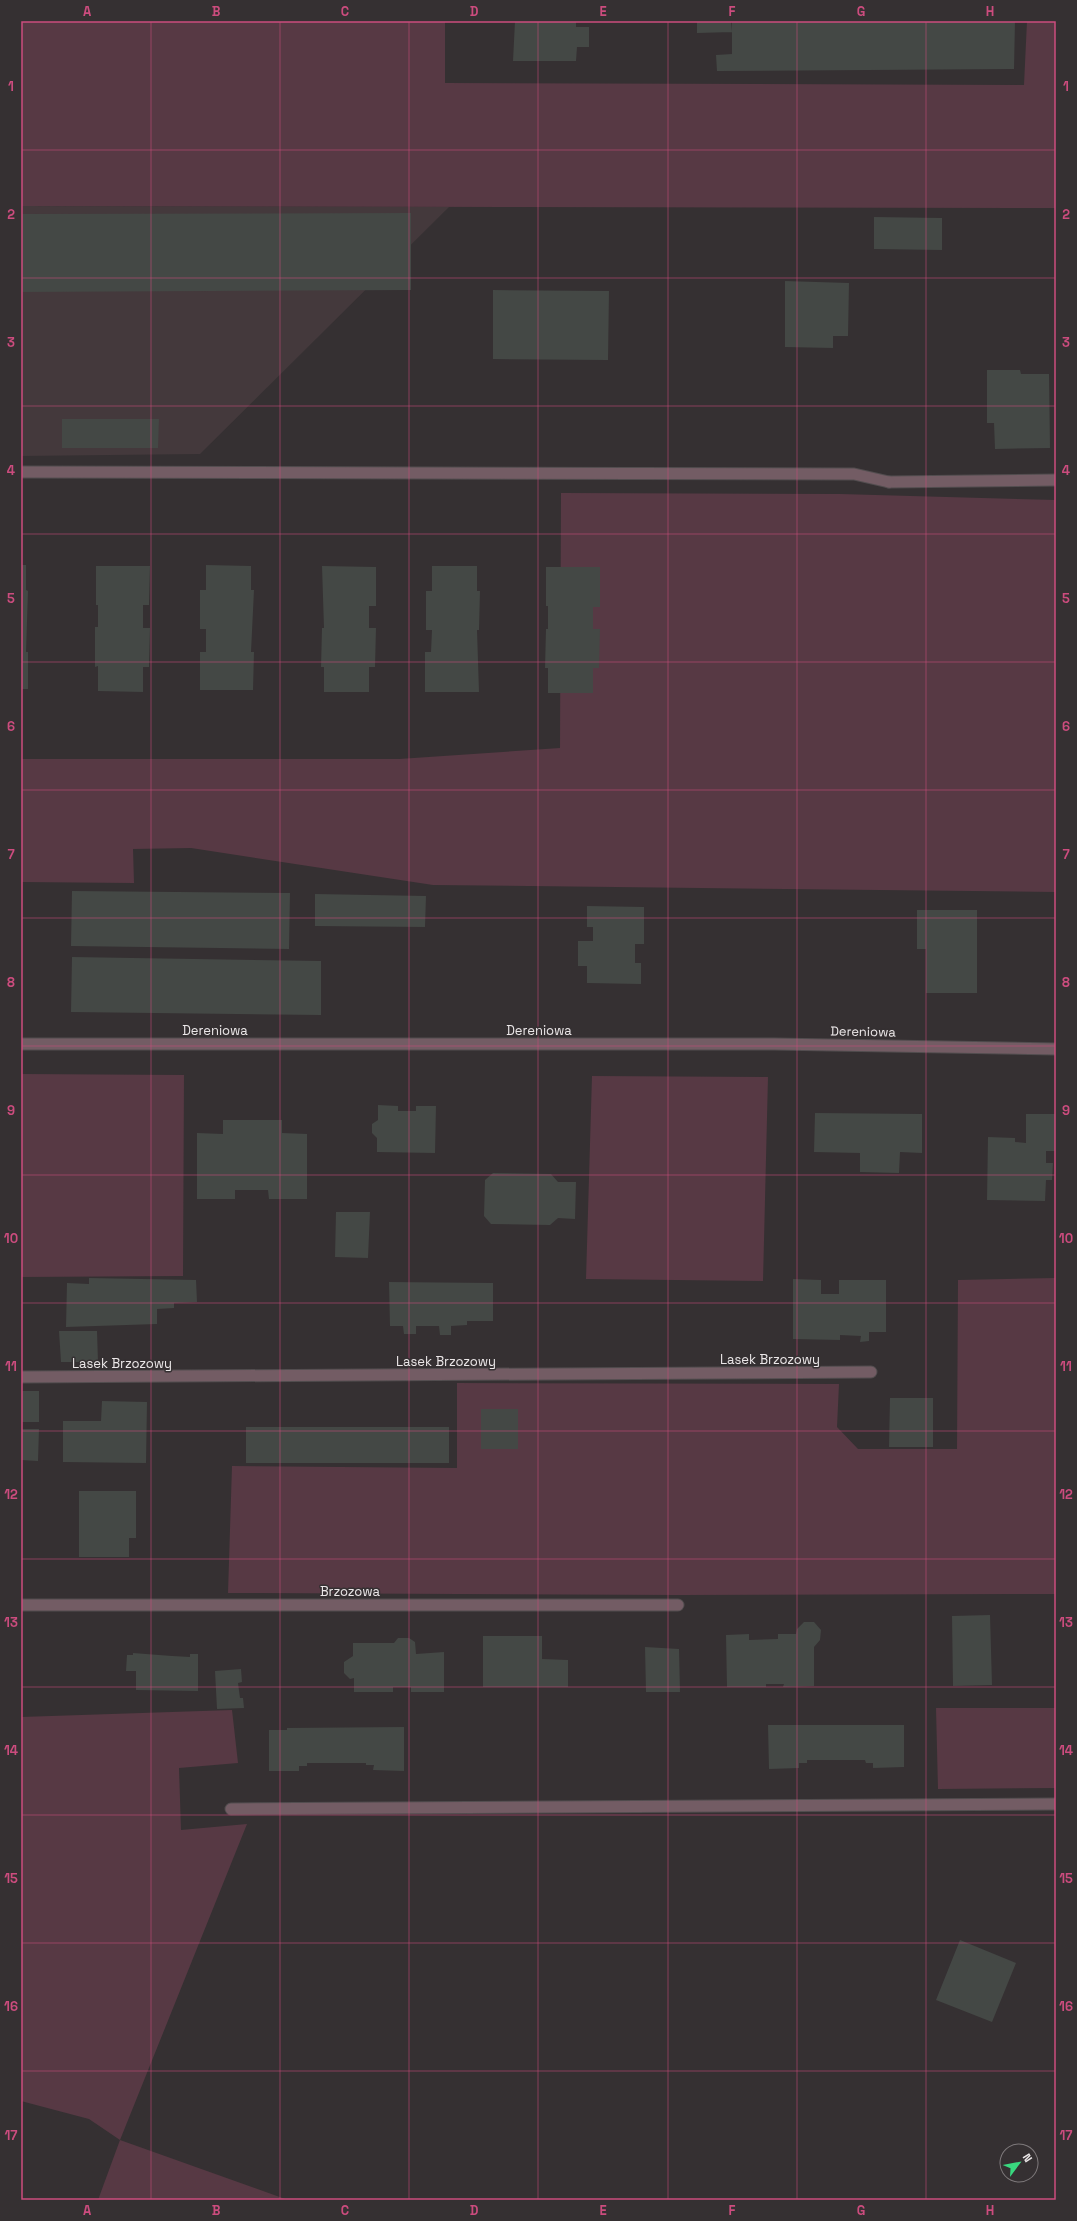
<svg xmlns="http://www.w3.org/2000/svg" width="1077" height="2221" viewBox="0 0 1077 2221" font-family="'Space Grotesk',sans-serif">
<style>
.built{fill:#44393c}
.green{fill:#573944}
.building{fill:#444845}
.lines{fill:none;stroke-linecap:round;stroke-linejoin:round}
.service-casing{stroke:#524d4f;stroke-width:13}
.minor-casing{stroke:#524d4f;stroke-width:13}
.service{stroke:#735c64;stroke-width:11}
.minor{stroke:#735c64;stroke-width:11}
.grid{fill:none;stroke:#cc4c7e;stroke-width:1;stroke-opacity:0.55}
.labels{text-anchor:middle;stroke-width:3;stroke-linejoin:round;paint-order:stroke}
.street-label{font-size:13px;fill:#ebe7e8;stroke:#353032}
.neatline{fill:none;stroke:#cc4c7e;stroke-width:1.5}
.grid-label{font-size:13px;text-anchor:middle;font-weight:bold;fill:#cc4c7e}
</style>
<rect width="100%" height="100%" fill="#353032"/>
<path class="built" d="M21,206L449,207L200,454L21,456Z"/>
<path class="green" d="M21,21H445V83L1024,85L1027,21H1056V208L21,206Z
M561,493L840,494L1056,500V892L433,885L191,848L133,849L134,883L21,882V759H399L560,748Z
M21,1074L184,1075L183,1276L21,1277Z
M592,1076L768,1077L763,1281L586,1279Z
M1056,1278V1594L678,1595L228,1593L232,1466L457,1468V1383L839,1384L837,1427L858,1449H957L958,1280Z
M936,1708H1056V1788L938,1789Z
M232,1710L238,1763L179,1768L181,1830L247,1824L120,2140L288,2200H98L120,2140L89,2119L21,2101V1717Z"/>
<path class="building" d="M515,21H576V27H589V47H577L576,61H513Z
M697,21H731L732,32L697,33Z
M732,21H1015L1014,69L717,71L716,55L732,54Z
M411,213V290L21,292V214Z
M874,217L942,218V250L874,249Z
M785,281L849,283L848,336H833V348L785,347Z
M493,290L609,291L608,360L493,359Z
M987,370H1020L1021,374H1049L1050,448L995,449L994,423H987Z
M62,419H159L158,448H62Z
M21,565H26V590L28,591L26,652H28V689H21Z
M206,565L251,566V590H254L251,652H254L253,690H200V652H206V629H200V590H206Z
M96,566H150L149,605H143V628H150L149,667H143V692L98,691V666L95,667V627H98V605H96Z
M322,566L376,567V606H369V628H376L375,667H369V692H324V667H321L322,628H324Z
M432,566H477V591H480L479,630H477L479,692H425V652H431L432,630H426V591H432Z
M546,567H600V607H593V629H600L599,668H593V693H548V668H545L546,629H548V606H546Z
M72,891L290,893L289,949L71,946Z
M315,894L426,896L425,927L315,926Z
M587,906L644,907V944H635V963H641V984L587,983V966H578V941H593V927H587Z
M917,910H977V993H926V949H917Z
M72,957L321,961V1015L71,1012Z
M378,1105L398,1106V1111H416V1106H436L435,1153L377,1152V1138L372,1133V1124L378,1120Z
M815,1113L922,1114V1153L900,1152L899,1173L860,1172V1153L814,1152Z
M1026,1114H1056V1151H1046V1163H1053L1052,1180H1046L1045,1201L987,1200L988,1137L1015,1138V1142L1026,1143Z
M223,1120H282V1133L307,1134V1199H269L268,1190H235V1199H197V1133L223,1134Z
M493,1173L551,1174L558,1182H576L575,1219L558,1218L550,1225L491,1224L484,1216L485,1180Z
M336,1212H370L368,1258L335,1257Z
M89,1278L196,1280L197,1302L174,1303V1308L157,1309V1324L66,1327L67,1283L89,1284Z
M793,1279L821,1280V1294H839V1280H886V1332H869V1341L860,1342L861,1336L840,1335V1340L793,1339Z
M389,1282L493,1283V1321H467V1325L451,1326V1335H440L439,1326H416V1334H404L403,1326H390Z
M59,1331H97L98,1362H61Z
M21,1391H39V1422H21Z
M890,1398H933V1447H889Z
M102,1401L147,1402L146,1463L63,1462V1421H101Z
M481,1409H518V1449H481Z
M246,1427H449V1463H246Z
M21,1429H39L38,1461L21,1460Z
M79,1491H136V1538H129V1557H79Z
M990,1615L992,1685L953,1686L952,1616Z
M804,1622H814L821,1630L820,1640L814,1647V1686L783,1687L784,1684H766V1687H727L726,1635L749,1634V1640L778,1639V1634H796L797,1629Z
M483,1636H542V1659L568,1660V1687H483Z
M398,1638H409L415,1642L416,1654L444,1652V1692H411V1687H393V1692H354V1678L350,1679L344,1673V1662L353,1656V1643H394Z
M645,1647L679,1649L680,1692H646Z
M133,1653L172,1656L190,1657V1654H198V1691L136,1690V1671H126L127,1655H133Z
M241,1669L242,1682L238,1683L240,1698H243L244,1708L217,1709L215,1671Z
M768,1725H904V1767L873,1768V1763H866L865,1760H807V1763H799V1768L769,1769Z
M404,1727V1771L373,1770L374,1765H366V1763H307V1766H299V1771H269V1730H287V1728Z
M960,1940L1016,1963L992,2022L936,2000Z"/>
<g class="lines">
<defs>
<path id="service" d="M889,482L1056,480
M231,1809L1056,1804"/>
<path id="minor" d="M21,472L854,474L889,482
M21,1044H774L1056,1049
M21,1377L871,1372
M21,1605H678"/>
</defs>
<use href="#service" class="service-casing"/>
<use href="#minor" class="minor-casing"/>
<use href="#service" class="service"/>
<use href="#minor" class="minor"/>
</g>
<path class="grid" d="M151,21V2200M280,21V2200M409,21V2200M538,21V2200M668,21V2200M797,21V2200M926,21V2200M21,150H1056M21,278H1056M21,406H1056M21,534H1056M21,662H1056M21,790H1056M21,918H1056M21,1046H1056M21,1175H1056M21,1303H1056M21,1431H1056M21,1559H1056M21,1687H1056M21,1815H1056M21,1943H1056M21,2071H1056"/>
<g class="labels">
<g class="street-label">
<text x="215" y="1035">Dereniowa</text>
<text x="539" y="1035">Dereniowa</text>
<text transform="translate(863 1031) rotate(1)" y="5">Dereniowa</text>
<text x="770" y="1364">Lasek Brzozowy</text>
<text x="446" y="1366">Lasek Brzozowy</text>
<text x="122" y="1368">Lasek Brzozowy</text>
<text x="350" y="1596">Brzozowa</text>
</g>
</g>
<rect width="1077" height="2221" fill="none" stroke="#353032" stroke-width="44"/>
<g transform="translate(1019 2163) rotate(58)"><circle r="19" fill="#353032" stroke="#7e797b"/>
<path d="M0-3L7 15L0 10L-7 15Z" fill="#39d87f"/>
<text y="-6" font-size="11" font-weight="bold" text-anchor="middle" fill="#ebe7e8">N</text>
</g>
<rect x="22" y="22" width="1033" height="2177" class="neatline"/>
<g class="grid-label">
<text x="87" y="16">A</text>
<text x="216" y="16">B</text>
<text x="345" y="16">C</text>
<text x="474" y="16">D</text>
<text x="603" y="16">E</text>
<text x="732" y="16">F</text>
<text x="861" y="16">G</text>
<text x="990" y="16">H</text>
<text x="11" y="91">1</text>
<text x="1066" y="91">1</text>
<text x="11" y="219">2</text>
<text x="1066" y="219">2</text>
<text x="11" y="347">3</text>
<text x="1066" y="347">3</text>
<text x="11" y="475">4</text>
<text x="1066" y="475">4</text>
<text x="11" y="603">5</text>
<text x="1066" y="603">5</text>
<text x="11" y="731">6</text>
<text x="1066" y="731">6</text>
<text x="11" y="859">7</text>
<text x="1066" y="859">7</text>
<text x="11" y="987">8</text>
<text x="1066" y="987">8</text>
<text x="11" y="1115">9</text>
<text x="1066" y="1115">9</text>
<text x="11" y="1243">10</text>
<text x="1066" y="1243">10</text>
<text x="11" y="1371">11</text>
<text x="1066" y="1371">11</text>
<text x="11" y="1499">12</text>
<text x="1066" y="1499">12</text>
<text x="11" y="1627">13</text>
<text x="1066" y="1627">13</text>
<text x="11" y="1755">14</text>
<text x="1066" y="1755">14</text>
<text x="11" y="1883">15</text>
<text x="1066" y="1883">15</text>
<text x="11" y="2011">16</text>
<text x="1066" y="2011">16</text>
<text x="11" y="2140">17</text>
<text x="1066" y="2140">17</text>
<text x="87" y="2215">A</text>
<text x="216" y="2215">B</text>
<text x="345" y="2215">C</text>
<text x="474" y="2215">D</text>
<text x="603" y="2215">E</text>
<text x="732" y="2215">F</text>
<text x="861" y="2215">G</text>
<text x="990" y="2215">H</text>
</g>
</svg>
